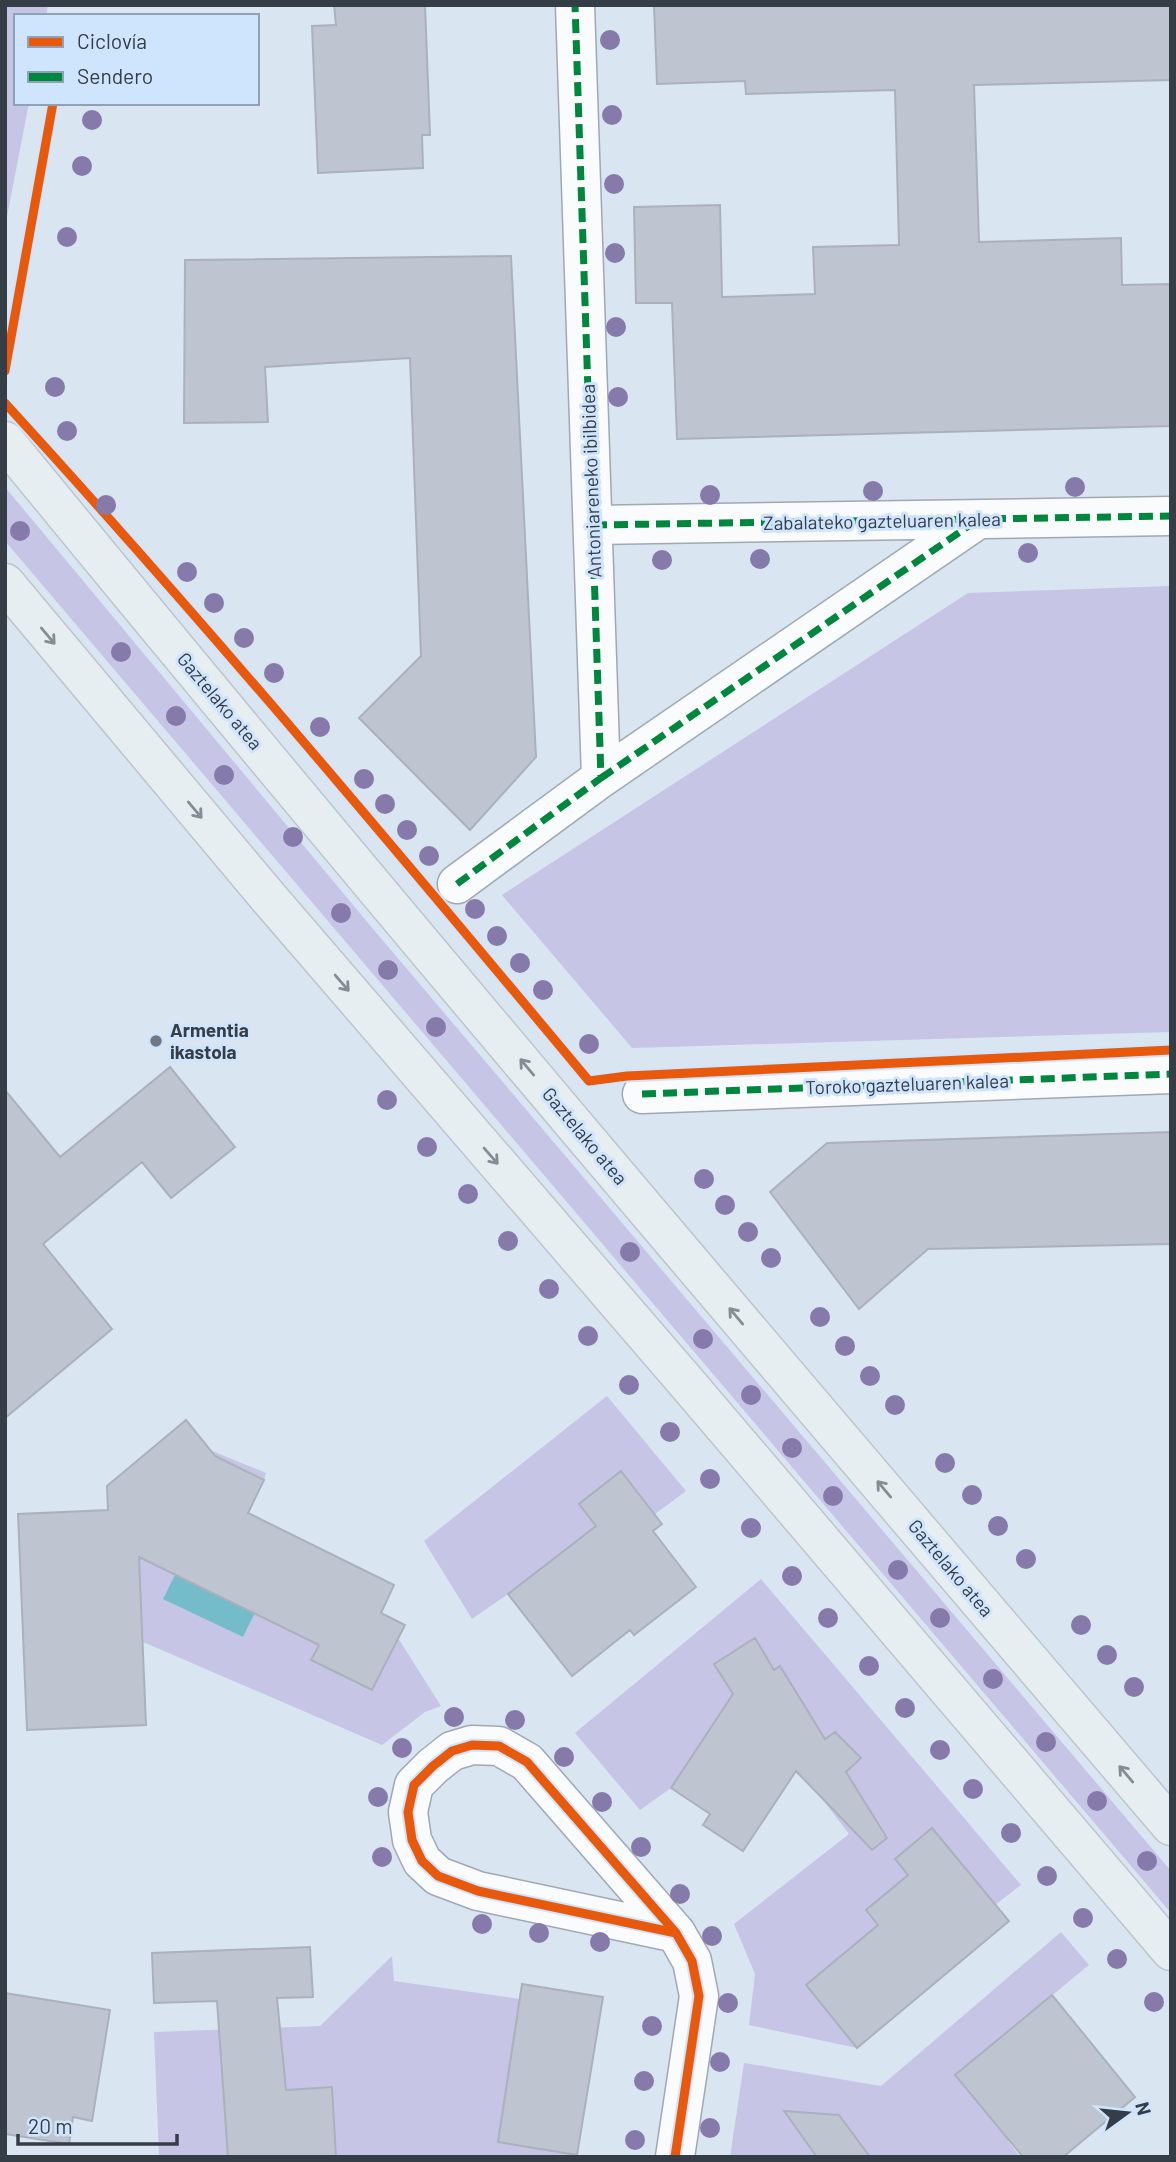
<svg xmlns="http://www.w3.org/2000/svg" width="1176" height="2162" viewBox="0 0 1176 2162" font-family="Barlow,sans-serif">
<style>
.green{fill:#c7c5e5}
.water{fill:#75bccb}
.building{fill:#bec5d0;stroke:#abb1bc;stroke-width:2}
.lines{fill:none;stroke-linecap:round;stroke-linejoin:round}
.pedestrian-casing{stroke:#a0a8b3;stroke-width:41}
.minor-casing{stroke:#a0a8b3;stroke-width:41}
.primary-casing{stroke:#bec4cb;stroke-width:41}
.pedestrian{stroke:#f9fbfd;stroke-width:38}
.minor{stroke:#f9fbfd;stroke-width:38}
.primary{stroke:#e6eef2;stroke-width:38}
.quiet{stroke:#00873e;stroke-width:7;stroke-dasharray:14 7;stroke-linecap:butt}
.cycleway-casing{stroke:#cfe4fd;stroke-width:13}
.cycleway{stroke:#e8590c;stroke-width:9}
.tree{fill:#857aa9}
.oneway{stroke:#858d94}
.poi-dot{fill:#6f7883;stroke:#cfe4fd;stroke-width:2.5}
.labels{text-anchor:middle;stroke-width:6;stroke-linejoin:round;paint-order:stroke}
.street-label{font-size:19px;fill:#353d47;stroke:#cfe4fd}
.poi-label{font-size:19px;font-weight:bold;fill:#353d47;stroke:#cfe4fd;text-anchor:start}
</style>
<rect width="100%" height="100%" fill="#dae5f2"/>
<path class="green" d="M5,5H48L46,16H16V103H29L5,227Z
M5,487L374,930L1171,1871V1913L5,541Z
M1171,586V1032L632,1048L502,895L968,593Z
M607,1396L686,1491L655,1514L621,1471L579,1504L596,1526L508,1594L472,1619L424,1541Z
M210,1450L266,1473L264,1480L229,1463L243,1637L255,1613L319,1645L311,1660L372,1690L398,1638L441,1706L425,1712L382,1745L143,1642L137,1509Z
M761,1579L1021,1885L995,1905L932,1828L895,1859L908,1875L866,1910L878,1925L806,1984L857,2048L749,2025L755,1974L734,1924L849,1834L820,1796L860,1758L835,1733L815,1745V1723L780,1667L774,1670L714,1664L730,1690L741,1684L730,1761L701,1742L671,1788L640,1810L575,1733Z
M1061,1932L1089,1965L955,2075L986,2112L1029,2124L1008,2141L1020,2157H870L785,2111L817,2157H730L744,2063L881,2086Z
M392,1956L394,1981L520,1999L498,2142L577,2155V2157H159L154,2032L320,2026Z"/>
<path class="water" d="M175,1575L255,1613L243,1637L163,1599Z"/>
<path class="building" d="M334,5H425L430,135H422L423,168L318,173L312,26L336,25Z
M654,5H1171V80L974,85L979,242L1121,238L1122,285L1171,284V426L677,439L672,303H636L634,207L720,205L722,297L815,294L813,247L899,245L895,90L746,94L745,81L657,84Z
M511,256L536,757L470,830L359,718L421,656L410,358L265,367L268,422L184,423L185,260Z
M170,1067L235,1147L171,1198L142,1162L43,1244L112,1329L5,1418V1090L60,1157Z
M1171,1132V1244L928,1249L859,1309L770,1192L827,1143Z
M186,1420L215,1456L264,1480L248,1513L394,1585L381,1613L405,1625L372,1690L311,1660L319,1645L139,1557L146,1725L27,1730L18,1514L108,1510L107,1486Z
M621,1471L662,1524L653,1531L696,1587L634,1635L630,1630L572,1676L508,1594L596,1526L579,1504Z
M755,1638L774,1670L780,1666L825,1739L835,1732L861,1758L846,1772L887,1838L872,1850L796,1771L743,1851L703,1825L710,1814L671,1788L733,1694L714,1664Z
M932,1828L1009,1921L857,2048L806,1985L878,1925L866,1910L908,1875L895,1859Z
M310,1947L313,1997L277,1998L286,2090L332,2087L336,2157H228L217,2001L154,2003L152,1953Z
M522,1984L603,1997L577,2155L498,2142Z
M5,1993L110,2010L92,2121L73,2117L69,2144L5,2134Z
M1052,1995L1135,2097L1063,2157H1023L955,2075Z
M784,2111L839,2115L870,2157H817Z"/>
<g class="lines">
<defs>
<path id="pedestrian" d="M593,525L1171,516
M601,778L977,520
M457,884L601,778L575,5
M642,1094L1171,1074"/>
<path id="minor" d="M675,2157L699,1996L692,1961L676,1933L527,1762L499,1746L472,1745L452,1751L433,1766L414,1785L408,1812L412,1840L422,1861L438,1876L478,1891L676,1933"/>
<path id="primary" d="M5,441C387,908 779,1367 1171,1826
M5,583L268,897L686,1382L1171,1951"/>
</defs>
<use href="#pedestrian" class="pedestrian-casing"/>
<use href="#minor" class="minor-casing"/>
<use href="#primary" class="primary-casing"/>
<use href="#pedestrian" class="pedestrian"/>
<use href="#minor" class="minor"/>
<use href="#primary" class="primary"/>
<path class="quiet" d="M593,525L1171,516
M601,778L976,521
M457,884L601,778L575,5
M642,1094L1171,1074"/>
<defs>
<path id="cycleway" d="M5,371L53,103
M5,403C206,623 398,852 589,1081L627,1076L1171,1050
M675,2157L699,1996L692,1961L676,1933L527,1762L499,1746L472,1745L452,1751L433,1766L414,1785L408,1812L412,1840L422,1861L438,1876L478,1891L676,1933"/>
</defs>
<use href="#cycleway" class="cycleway-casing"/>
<use href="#cycleway" class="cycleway"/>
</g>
<g class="tree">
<circle cx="610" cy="40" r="10"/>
<circle cx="612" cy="115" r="10"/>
<circle cx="92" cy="120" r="10"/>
<circle cx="82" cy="166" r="10"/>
<circle cx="614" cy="184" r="10"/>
<circle cx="67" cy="237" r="10"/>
<circle cx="615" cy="253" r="10"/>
<circle cx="616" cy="327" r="10"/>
<circle cx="55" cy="387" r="10"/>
<circle cx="618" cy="397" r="10"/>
<circle cx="67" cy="431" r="10"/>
<circle cx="1075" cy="487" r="10"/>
<circle cx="873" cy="491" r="10"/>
<circle cx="710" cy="495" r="10"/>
<circle cx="106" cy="505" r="10"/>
<circle cx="20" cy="531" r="10"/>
<circle cx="1028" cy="553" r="10"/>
<circle cx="760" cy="559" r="10"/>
<circle cx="662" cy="560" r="10"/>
<circle cx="187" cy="572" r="10"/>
<circle cx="214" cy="603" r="10"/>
<circle cx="244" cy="638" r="10"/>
<circle cx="121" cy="652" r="10"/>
<circle cx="274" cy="673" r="10"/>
<circle cx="176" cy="716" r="10"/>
<circle cx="320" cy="727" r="10"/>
<circle cx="224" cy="775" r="10"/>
<circle cx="364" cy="779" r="10"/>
<circle cx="385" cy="804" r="10"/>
<circle cx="407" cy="830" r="10"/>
<circle cx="293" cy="837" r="10"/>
<circle cx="429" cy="856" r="10"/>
<circle cx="475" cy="909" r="10"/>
<circle cx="341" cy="913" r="10"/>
<circle cx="497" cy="936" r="10"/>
<circle cx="520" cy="963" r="10"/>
<circle cx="388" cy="970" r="10"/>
<circle cx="543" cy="990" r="10"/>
<circle cx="436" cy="1027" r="10"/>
<circle cx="589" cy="1044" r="10"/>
<circle cx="387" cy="1100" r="10"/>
<circle cx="427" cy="1147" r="10"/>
<circle cx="704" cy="1179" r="10"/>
<circle cx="468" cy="1194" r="10"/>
<circle cx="725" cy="1205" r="10"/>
<circle cx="748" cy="1232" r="10"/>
<circle cx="508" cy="1241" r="10"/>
<circle cx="630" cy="1252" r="10"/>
<circle cx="771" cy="1258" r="10"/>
<circle cx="549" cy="1289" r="10"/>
<circle cx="820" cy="1317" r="10"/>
<circle cx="588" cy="1336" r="10"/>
<circle cx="703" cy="1339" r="10"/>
<circle cx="845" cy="1346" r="10"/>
<circle cx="870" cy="1376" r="10"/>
<circle cx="629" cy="1385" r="10"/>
<circle cx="751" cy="1395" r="10"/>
<circle cx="895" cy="1405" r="10"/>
<circle cx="670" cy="1432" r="10"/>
<circle cx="792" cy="1448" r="10"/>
<circle cx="945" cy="1463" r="10"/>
<circle cx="710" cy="1479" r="10"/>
<circle cx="972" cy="1495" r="10"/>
<circle cx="833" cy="1496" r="10"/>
<circle cx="998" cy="1526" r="10"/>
<circle cx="751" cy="1528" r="10"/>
<circle cx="1026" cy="1559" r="10"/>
<circle cx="898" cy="1570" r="10"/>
<circle cx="792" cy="1576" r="10"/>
<circle cx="828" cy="1618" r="10"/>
<circle cx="940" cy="1618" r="10"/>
<circle cx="1081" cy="1625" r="10"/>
<circle cx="1107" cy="1655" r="10"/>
<circle cx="869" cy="1666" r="10"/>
<circle cx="993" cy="1679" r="10"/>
<circle cx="1134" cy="1687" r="10"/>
<circle cx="905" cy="1708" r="10"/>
<circle cx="454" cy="1717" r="10"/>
<circle cx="515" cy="1720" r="10"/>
<circle cx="1046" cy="1742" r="10"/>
<circle cx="402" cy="1748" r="10"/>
<circle cx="940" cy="1750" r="10"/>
<circle cx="564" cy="1757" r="10"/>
<circle cx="973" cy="1789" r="10"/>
<circle cx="378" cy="1797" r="10"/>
<circle cx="1097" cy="1801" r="10"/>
<circle cx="602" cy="1802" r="10"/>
<circle cx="1011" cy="1833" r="10"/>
<circle cx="641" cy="1847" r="10"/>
<circle cx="382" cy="1857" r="10"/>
<circle cx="1147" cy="1861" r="10"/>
<circle cx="1047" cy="1876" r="10"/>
<circle cx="680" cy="1894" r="10"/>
<circle cx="1083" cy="1918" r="10"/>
<circle cx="482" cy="1924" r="10"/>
<circle cx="539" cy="1933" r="10"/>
<circle cx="712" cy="1936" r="10"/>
<circle cx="600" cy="1942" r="10"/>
<circle cx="1117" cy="1959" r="10"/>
<circle cx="1154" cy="2002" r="10"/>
<circle cx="728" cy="2003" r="10"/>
<circle cx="652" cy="2026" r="10"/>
<circle cx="720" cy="2062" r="10"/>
<circle cx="644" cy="2081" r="10"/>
<circle cx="710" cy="2128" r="10"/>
<circle cx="635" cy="2140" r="10"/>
</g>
<defs><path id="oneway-shaft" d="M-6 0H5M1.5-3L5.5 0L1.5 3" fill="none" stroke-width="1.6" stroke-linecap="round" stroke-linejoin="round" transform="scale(1.75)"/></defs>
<g class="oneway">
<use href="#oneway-shaft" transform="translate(48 636) rotate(50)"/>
<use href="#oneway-shaft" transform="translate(195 810) rotate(50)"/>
<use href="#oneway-shaft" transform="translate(342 983) rotate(49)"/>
<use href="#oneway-shaft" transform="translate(527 1067) rotate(-130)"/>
<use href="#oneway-shaft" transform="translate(491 1156) rotate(49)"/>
<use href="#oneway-shaft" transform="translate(736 1316) rotate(-130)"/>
<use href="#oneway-shaft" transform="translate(884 1489) rotate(-130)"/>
<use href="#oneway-shaft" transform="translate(1126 1774) rotate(-130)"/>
</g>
<circle class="poi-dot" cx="156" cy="1041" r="7"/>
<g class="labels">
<g class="street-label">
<text transform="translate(591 481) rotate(-92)" y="7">Antoniareneko ibilbidea</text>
<text transform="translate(882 521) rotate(-1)" y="7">Zabalateko gazteluaren kalea</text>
<text transform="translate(220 701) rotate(50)" y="7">Gaztelako atea</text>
<text transform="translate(907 1084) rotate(-2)" y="7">Toroko gazteluaren kalea</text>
<text transform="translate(585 1136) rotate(50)" y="7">Gaztelako atea</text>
<text transform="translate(951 1568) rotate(50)" y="7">Gaztelako atea</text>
</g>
<g class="poi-label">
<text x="170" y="1037">Armentia<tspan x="170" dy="22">ikastola</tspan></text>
</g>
</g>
<rect width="1176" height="2162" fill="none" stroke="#353d47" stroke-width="14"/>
<rect x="14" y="14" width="245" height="91" fill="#cfe4fd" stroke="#91a1b4" stroke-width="2"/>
<rect x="28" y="37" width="35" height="10" fill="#e8590c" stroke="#91a1b4" stroke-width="2"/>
<text x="77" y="49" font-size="21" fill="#353d47">Ciclovía</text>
<rect x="28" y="72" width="35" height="10" fill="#00873e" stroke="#91a1b4" stroke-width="2"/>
<text x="77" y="84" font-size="21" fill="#353d47">Sendero</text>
<g transform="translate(1127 2113) rotate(75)" stroke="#cfe4fd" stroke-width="5" paint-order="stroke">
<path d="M0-5L12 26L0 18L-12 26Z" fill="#353d47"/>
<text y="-10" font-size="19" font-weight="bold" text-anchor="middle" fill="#353d47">N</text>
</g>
<path d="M18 2134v10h159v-10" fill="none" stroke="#353d47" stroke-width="3.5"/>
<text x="28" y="2134" font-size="21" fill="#353d47" stroke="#cfe4fd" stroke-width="5" paint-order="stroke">20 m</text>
</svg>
